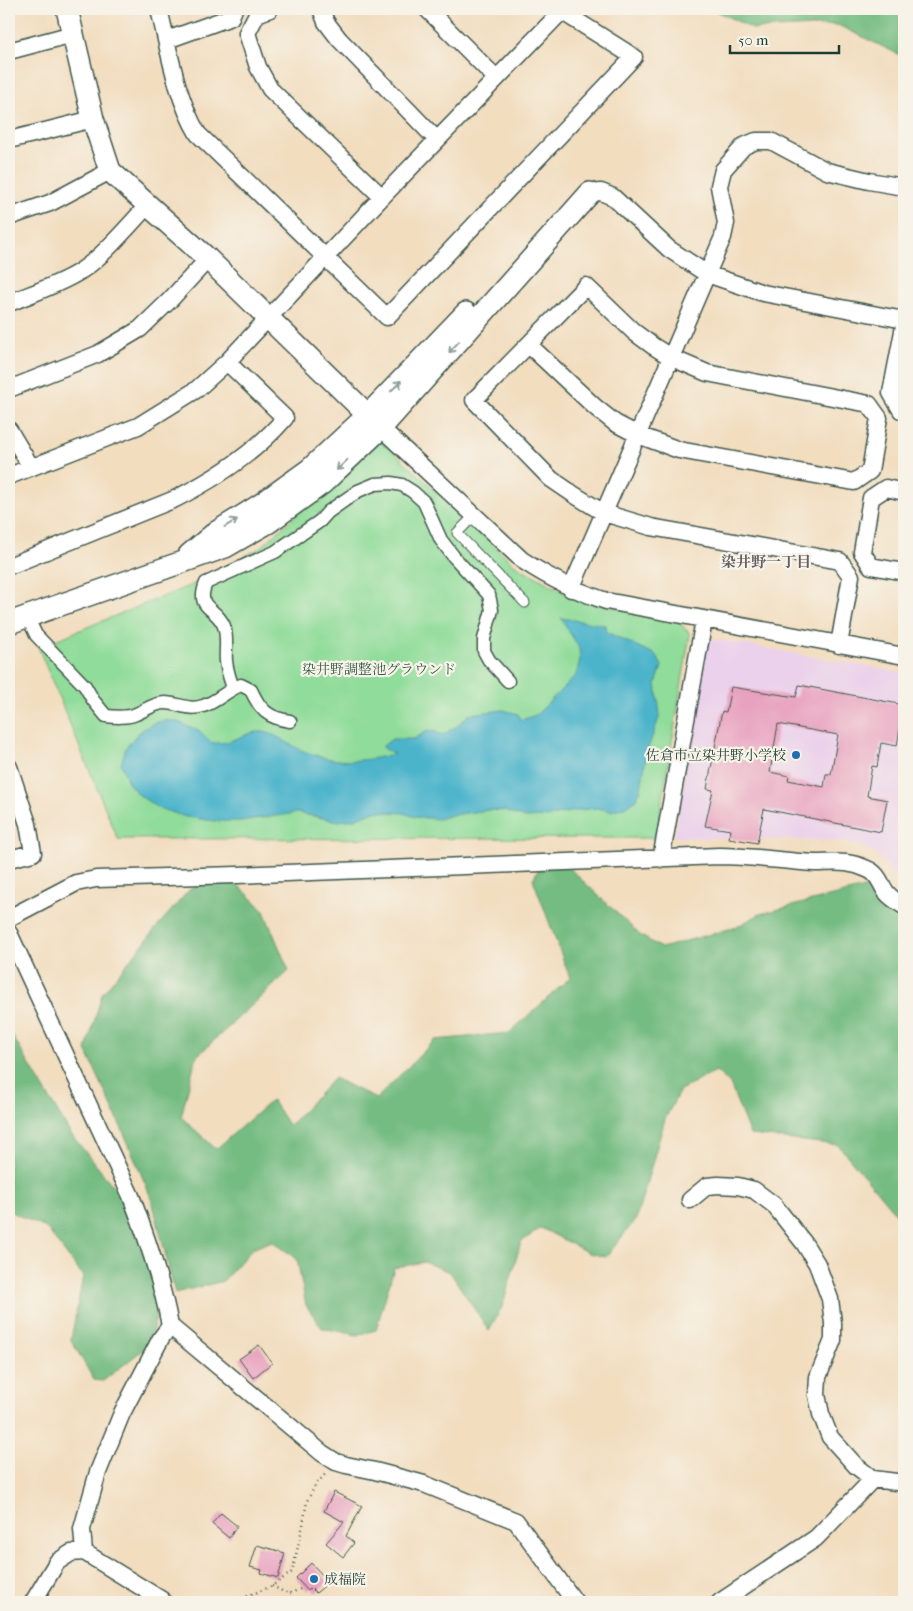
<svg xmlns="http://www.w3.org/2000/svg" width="913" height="1611" viewBox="0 0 913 1611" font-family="'IM FELL French Canon','Noto Serif JP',serif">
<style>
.built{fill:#ebd1eb}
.green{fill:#90dc9a;stroke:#588c67}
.forest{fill:#74bc82;stroke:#4a7c5b}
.water{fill:#4cb4cb;stroke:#367880}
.building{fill:#e8a1bf;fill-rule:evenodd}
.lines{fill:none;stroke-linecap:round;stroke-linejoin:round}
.service-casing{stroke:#3f5549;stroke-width:11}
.pedestrian-casing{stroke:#3f5549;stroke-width:15}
.minor-casing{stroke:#3f5549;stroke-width:19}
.tertiary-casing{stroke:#3f5549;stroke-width:24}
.path{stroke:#3f5549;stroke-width:2.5;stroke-dasharray:1 4;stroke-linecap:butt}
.service{stroke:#fff;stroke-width:9}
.pedestrian{stroke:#fff;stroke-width:12}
.minor{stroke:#fff;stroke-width:16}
.tertiary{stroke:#fff;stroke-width:21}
.oneway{stroke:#8f9e9a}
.poi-dot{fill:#1f6fb2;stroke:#f7f3e8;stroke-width:2}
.labels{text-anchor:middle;stroke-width:4.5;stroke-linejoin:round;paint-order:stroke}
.park-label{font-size:14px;fill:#365d48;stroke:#f7f3e8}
.poi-label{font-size:14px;fill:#1f3d34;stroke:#f7f3e8;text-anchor:end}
.neighbourhood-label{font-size:15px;font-weight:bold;fill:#656065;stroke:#f7f3e8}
</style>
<rect width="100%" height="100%" fill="#f7f3e8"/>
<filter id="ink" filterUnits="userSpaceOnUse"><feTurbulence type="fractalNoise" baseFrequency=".02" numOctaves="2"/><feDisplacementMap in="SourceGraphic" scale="10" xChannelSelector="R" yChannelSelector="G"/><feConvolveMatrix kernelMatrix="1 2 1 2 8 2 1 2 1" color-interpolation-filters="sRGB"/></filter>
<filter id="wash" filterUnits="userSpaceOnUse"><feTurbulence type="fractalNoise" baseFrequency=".0096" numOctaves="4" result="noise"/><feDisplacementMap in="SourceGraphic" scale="20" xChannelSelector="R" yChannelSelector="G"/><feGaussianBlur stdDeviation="1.12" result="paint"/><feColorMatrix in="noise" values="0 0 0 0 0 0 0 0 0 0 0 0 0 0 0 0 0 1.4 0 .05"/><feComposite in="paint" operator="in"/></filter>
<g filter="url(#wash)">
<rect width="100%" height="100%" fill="#f2ddbf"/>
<path class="built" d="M707,638L904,673V878L892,873L878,856L859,845L840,841L674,837Z"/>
<path class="green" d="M380,439L515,565L574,598L679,622L690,634L656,838L118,839L38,647L194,584L260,548Z"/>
<path class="forest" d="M712,9H904V57L838,25L753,29Z
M564,863L640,935L661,948L736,927L760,914L868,887L904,913V1223L838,1145L750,1135L730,1084L716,1071L680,1090L665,1119L636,1219L606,1257L589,1253L541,1228L521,1242L503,1305L489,1331L450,1272L424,1262L394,1268L376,1330L357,1335L322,1328L306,1305L297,1259L272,1241L252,1249L223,1281L175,1293L152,1200L126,1138L86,1050L102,994L162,921L190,889L219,878L237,884L263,909L289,971L196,1057L181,1117L216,1149L272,1100L289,1126L334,1078L376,1099L435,1040L509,1033L570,978L533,879L538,870Z
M9,1030L70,1133L130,1207L166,1276L149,1345L103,1381L94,1380L71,1340L83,1276L46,1228L9,1211Z"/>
<path class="water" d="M561,618L605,625L606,632L656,655L662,666L656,684L660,715L647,751L641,789L636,800L624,807L611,811L597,808L580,810L546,817L525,818L505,811L489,810L451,815L439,819L416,817L403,813L375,811L354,819L339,821L297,813L239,821H215L186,817L158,808L139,795L129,784L121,764C123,759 124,751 127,746C141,727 162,713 185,725C189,727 195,728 199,730C205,735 207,743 216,743C234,744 246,730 264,732C278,735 288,744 301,750C336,764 358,763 394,754L382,747L392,739H414L427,731L436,732L442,735L457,726L470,714L503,710L518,714L521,720L536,715L576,675L580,660L579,648Z"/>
<g id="blocks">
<path class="building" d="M799,685L904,705L897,746L881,743L877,767L872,766L867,796L887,800L881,832L764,809L757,843L729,838L731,830L705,826L713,790L707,789L722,711L726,712L731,687L796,697ZM778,724L838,735L831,774H826L824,787L788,780L789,776L770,772Z
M259,1345L272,1363L253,1378L239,1359Z
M334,1492L362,1506L346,1536L354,1543L343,1557L326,1543L344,1522L324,1511Z
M221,1513L237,1526L229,1538L212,1524Z
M257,1545L285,1553L278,1578L261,1573L262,1570L250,1567Z
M311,1563L329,1582L316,1593L311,1588L308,1591L296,1578Z"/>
</g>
</g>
<g filter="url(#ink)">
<use href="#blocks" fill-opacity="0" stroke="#3f5549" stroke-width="1"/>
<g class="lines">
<defs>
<path id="service" d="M475,515L457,533L525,603"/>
<path id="pedestrian" d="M27,616L36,635L85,686L93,700L106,716C116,717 127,718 136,714C146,710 154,703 165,703C179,703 188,711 203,706C217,702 227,690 241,685L251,690C260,710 268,718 290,721
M233,688C230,679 227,671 226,661C225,649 228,638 224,626C216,606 195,610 206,583L275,552L320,521L328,512L358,491L375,484L391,483L402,485L413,492L424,502L441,540L454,557L489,595L492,610L484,639V651L489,660L508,681"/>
<path id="minor" d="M159,9C169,50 176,97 198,134L387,317L634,57L558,9
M270,9L257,14L247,33L258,67L270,89L382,197
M321,9L326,22L339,39L437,140
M427,9L496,78
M167,40L231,17L234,9
M9,51L73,34
M9,140L93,119
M590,193L601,192L613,197L669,249L707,274L763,293L904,320
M9,217L50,203L110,171
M9,303C33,293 58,285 79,272C103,257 129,225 149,204
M904,326L891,393L901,410H904
M529,345L595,407L615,423L638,435L679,450L854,482L870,471L879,418L869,404L707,373L672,358L653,346L634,332L586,286L474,400L551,479L573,494L604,513L651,527L840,561L851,576L839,645
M9,389L98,354L140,329L170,300L208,259
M381,428L522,560C551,579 574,590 606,601L904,656
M9,430L31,467
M9,476L138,426L196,390L227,362L382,197L562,11
M904,492L886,488L871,498L862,552L871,566L904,572
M9,566L175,499C217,478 255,453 285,418L227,362
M571,589L723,237L726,223L719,186L723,170L744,146L756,141H771L827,171L869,181L904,187
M9,767L28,824L33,853L9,859
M661,859L704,620
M9,918L76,883L96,879L237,875L719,856C751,856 782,861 814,863C835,863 847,860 867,869C878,873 880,883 886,892C891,898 897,902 904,906
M9,933L131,1196C147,1238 162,1281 170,1326L322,1453L336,1462L346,1465L375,1471L424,1484L516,1521L575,1602
M690,1200L707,1186L718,1185L738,1186L754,1190L774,1205L804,1243L817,1264L830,1299L833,1323V1340L818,1377L817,1395L821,1414L830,1437L856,1466L873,1479
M84,1552L82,1529L98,1472L122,1413L161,1338L170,1326
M33,1602L57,1562L71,1553L84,1552L162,1600
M720,1602L816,1538L873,1479L904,1483"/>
<path id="tertiary" d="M67,9L93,119L110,171L208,259L378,425
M189,555L215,533L260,505L310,469L368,415L466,313
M9,623L225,547L269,522L323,483L381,428L590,193"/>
</defs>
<use href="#service" class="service-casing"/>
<use href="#pedestrian" class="pedestrian-casing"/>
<use href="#minor" class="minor-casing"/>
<use href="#tertiary" class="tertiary-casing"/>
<path class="path" d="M272,1586L288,1594L303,1588
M233,1602L272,1586L292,1572L303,1525L307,1501L315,1486L327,1472"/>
<use href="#service" class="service"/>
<use href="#pedestrian" class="pedestrian"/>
<use href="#minor" class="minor"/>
<use href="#tertiary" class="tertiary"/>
</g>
<defs><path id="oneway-shaft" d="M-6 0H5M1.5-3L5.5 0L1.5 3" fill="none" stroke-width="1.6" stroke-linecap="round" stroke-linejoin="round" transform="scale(1.25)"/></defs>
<g class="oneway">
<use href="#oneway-shaft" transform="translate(454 347) rotate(132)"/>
<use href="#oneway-shaft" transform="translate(396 386) rotate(-46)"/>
<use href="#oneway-shaft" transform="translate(342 465) rotate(137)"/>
<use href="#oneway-shaft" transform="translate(231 523) rotate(-31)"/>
</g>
</g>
<g class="poi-dot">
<circle cx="796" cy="755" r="5"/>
<circle cx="314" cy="1579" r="5"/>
</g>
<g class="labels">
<g class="park-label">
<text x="379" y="674">染井野調整池グラウンド</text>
</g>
<g class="poi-label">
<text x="786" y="760">佐倉市立染井野小学校</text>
<text x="324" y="1584" text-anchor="start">成福院</text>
</g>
<g class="neighbourhood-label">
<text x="766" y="567">染井野一丁目</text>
</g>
</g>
<rect width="913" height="1611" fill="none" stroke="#f7f3e8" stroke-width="30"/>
<path d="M730 45v8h109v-8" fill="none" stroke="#1f3d34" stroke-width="2.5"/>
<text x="738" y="45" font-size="15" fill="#1f3d34" stroke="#f7f3e8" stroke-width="4" paint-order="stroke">50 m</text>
</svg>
